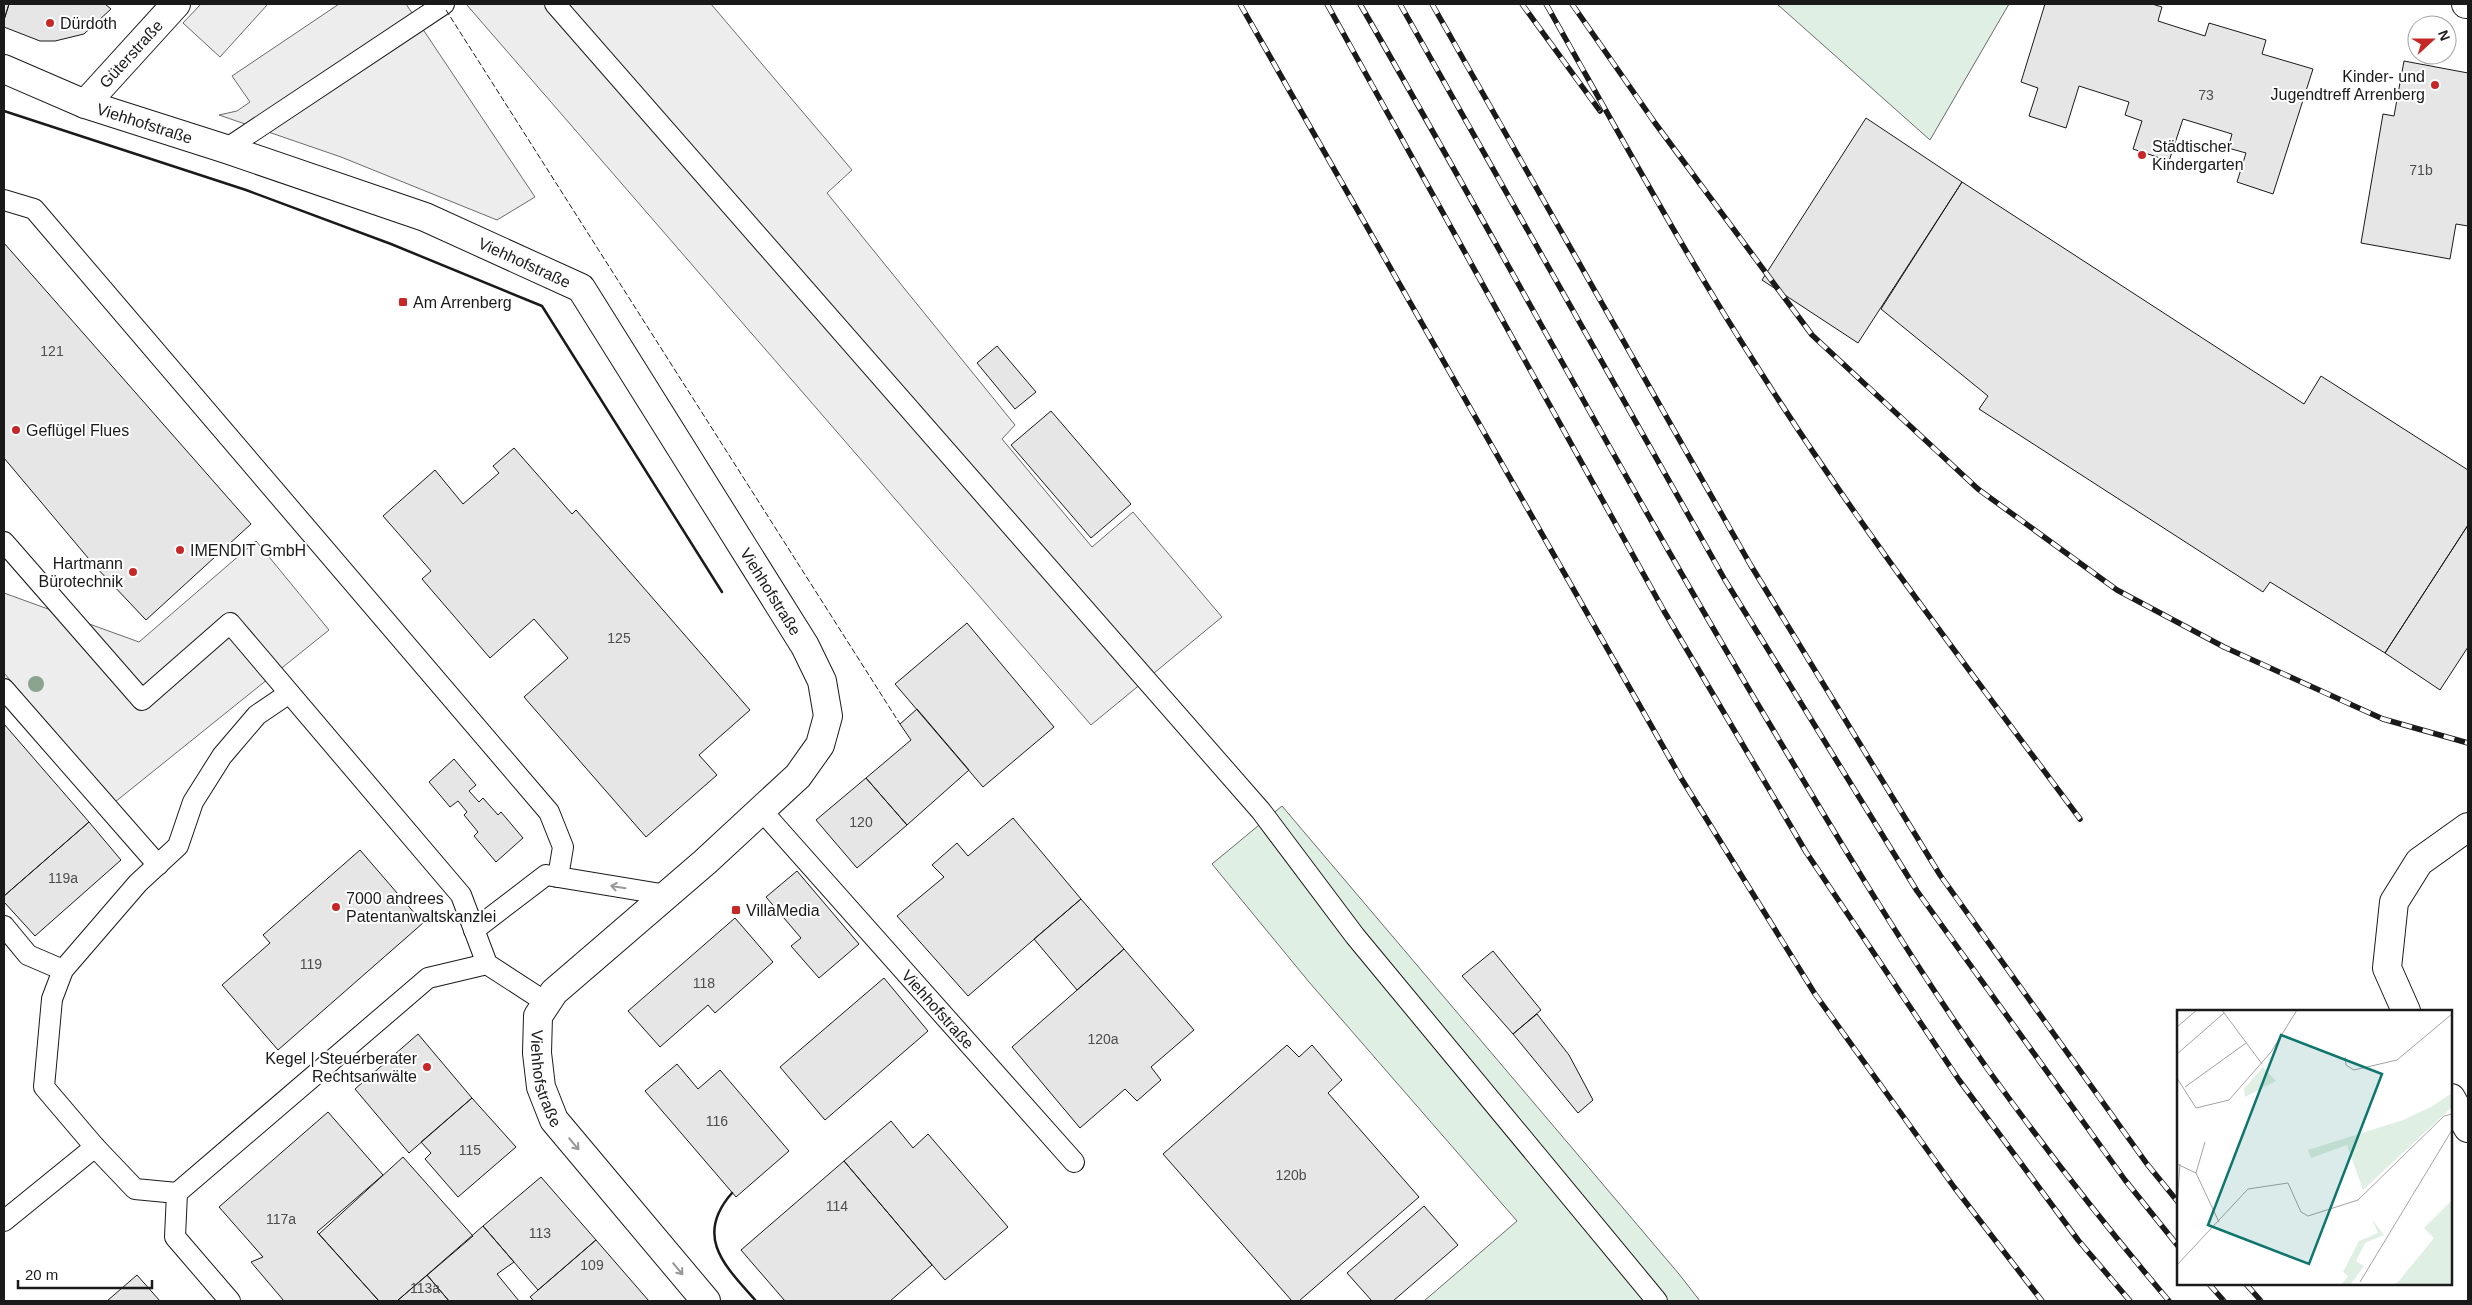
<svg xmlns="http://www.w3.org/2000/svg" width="2472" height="1305" viewBox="0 0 2472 1305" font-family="Arial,sans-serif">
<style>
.green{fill:#e0efe3;stroke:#6a6a6a}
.parking{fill:#ededed;stroke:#6a6a6a}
.building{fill:#e6e6e6;stroke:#1a1a1a}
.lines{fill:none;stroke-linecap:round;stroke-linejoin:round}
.lane-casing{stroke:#1a1a1a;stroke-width:22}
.street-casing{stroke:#1a1a1a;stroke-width:30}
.lane{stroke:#fff;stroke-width:20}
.street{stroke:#fff;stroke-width:28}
.rail-casing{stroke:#1a1a1a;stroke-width:5.5}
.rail{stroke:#fff;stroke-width:4;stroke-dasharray:11;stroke-linecap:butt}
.fence{stroke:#1a1a1a;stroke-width:1;stroke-dasharray:6 2.5;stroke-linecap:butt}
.wall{stroke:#1a1a1a;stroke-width:2.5}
.tree{fill:#8aa48f}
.oneway{stroke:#989898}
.poi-dot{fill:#c62828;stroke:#fff;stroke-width:2}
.labels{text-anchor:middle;stroke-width:4;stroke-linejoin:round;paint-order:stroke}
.number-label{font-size:14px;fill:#4d4d4d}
.poi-label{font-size:16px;fill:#1a1a1a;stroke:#fff;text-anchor:start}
.street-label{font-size:16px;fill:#1a1a1a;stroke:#fff}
.inset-road{fill:none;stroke:#a3a3a3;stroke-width:1}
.view{fill:#0f766e;fill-opacity:0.15;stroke:#0f766e;stroke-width:2.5}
.inset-edge{fill:none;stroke:#1a1a1a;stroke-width:2.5}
</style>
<rect width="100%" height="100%" fill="#fff"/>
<path class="green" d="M1777,4H2009L1930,140Z
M1282,806L1679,1274L1700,1301H1424L1517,1221L1309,982L1212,864Z"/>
<path class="parking" d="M201,4H268L220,57L183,23Z
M339,4H406L535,197L497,220L341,157L219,115L237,111L250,102L232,76Z
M466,4H711L852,170L827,193L1015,425L1002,439L1092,547L1133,512L1222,617L1091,725Z
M256,541L329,630L115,802L4,673V593L139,642Z"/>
<path class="building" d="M4,4H9L4,20Z
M9,4H105L111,9L84,34L55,41H40L4,27V20Z
M2045,4H2152L2162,7L2158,21L2205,36L2209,23L2266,40L2262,54L2313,69L2273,194L2237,182L2246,153L2228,148L2232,134L2183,119L2169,161L2133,149L2142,121L2125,115L2129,102L2079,86L2066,128L2029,116L2038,88L2021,82Z
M2404,61L2468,73V226L2456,224L2450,259L2361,243L2383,114L2394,116Z
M1866,118L1962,182L1858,343L1762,280Z
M1962,182L2304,404L2321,376L2468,470V525L2385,653L2270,582L2263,592L1979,409L1988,396L1881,309Z
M4,243L251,524L146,620L94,565L4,458Z
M997,346L1036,392L1015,409L977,363Z
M1051,411L1131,504L1091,538L1011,445Z
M514,448L572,514L576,510L750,710L699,755L717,775L646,837L524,697L568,658L534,619L490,658L422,579L431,571L383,516L435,470L463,504L499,473L493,466Z
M2468,525V647L2440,690L2385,653Z
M967,623L1054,727L983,787L895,684Z
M917,709L969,770L907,825L866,778L911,740L900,724Z
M4,724L89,822L4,896Z
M454,759L476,785L469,791L479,802L483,798L498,815L501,812L523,838L496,862L474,836L478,832L464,815L467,812L458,801L450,807L429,782Z
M866,778L907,825L857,868L816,820Z
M1013,818L1081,899L968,996L897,916L944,877L932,865L957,843L968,856Z
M89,822L121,860L35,936L4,902V896Z
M360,850L423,923L278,1050L222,985L270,943L263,935Z
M797,871L859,944L819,978L791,946L801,938L766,897Z
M1081,899L1124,949L1077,990L1034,939Z
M735,918L773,962L715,1013L708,1005L660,1047L628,1011Z
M1124,949L1194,1030L1151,1067L1161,1080L1137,1101L1125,1089L1080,1128L1012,1047Z
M1493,951L1541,1010L1513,1034L1462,976Z
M884,978L928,1031L825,1120L780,1067Z
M1537,1014L1569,1055L1593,1100L1578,1113L1513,1034Z
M418,1034L472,1098L409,1153L355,1089Z
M1287,1045L1299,1057L1312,1045L1342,1080L1328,1093L1419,1197L1299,1301H1292L1163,1154Z
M677,1064L698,1089L720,1070L789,1151L736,1197L645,1091Z
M472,1098L516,1147L458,1197L425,1159L431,1153L421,1142Z
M328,1112L383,1175L317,1232L379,1301H284L251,1262L263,1257L219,1207Z
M891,1121L913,1148L928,1134L1008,1227L945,1280L844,1161Z
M403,1157L473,1236L397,1301H379L319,1234Z
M844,1161L932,1265L890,1301H785L741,1250Z
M541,1177L596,1240L538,1290L483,1226Z
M1424,1206L1458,1245L1393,1301H1372L1347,1273Z
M483,1226L514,1262L497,1274L519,1301H449L427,1275Z
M596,1240L649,1301H534L530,1297Z
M137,1275L160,1301H107Z
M427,1275L449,1301H397Z"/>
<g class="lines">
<defs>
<g id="lane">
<path d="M555,4L1261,811L1355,936L1657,1301"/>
<path d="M226,149L444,4"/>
<path d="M4,200L34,209L549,812L563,847L558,877"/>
<path d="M4,542L142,700L230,623L461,895L487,964L547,1003"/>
<path d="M4,689L158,865"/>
<path id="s1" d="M762,811L1074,1162"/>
<path d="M4,926L28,955L63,970"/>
<path d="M474,930L546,875L667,895"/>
<path d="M177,1193L135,1189L95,1147L44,1087L52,999L63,970L138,883L178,846L193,802L222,756L257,715L288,694"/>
<path d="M4,1221L95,1147"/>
<path d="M230,1301L175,1237L177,1193L428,978L487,964"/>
</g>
<g id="street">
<path d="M2466,4H2468"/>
<path id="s2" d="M4,69L85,104L226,149L425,217L581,288L805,646L822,681L828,716L820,745L798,776L705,862L554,992L538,1016L537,1053L541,1087L554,1120L706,1301"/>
<path id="s3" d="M85,104L176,4"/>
<path d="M2406,1011L2387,968L2394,902L2419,862L2468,827"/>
<path d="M2451,1098L2468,1128"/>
</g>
</defs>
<use href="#lane" class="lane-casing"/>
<use href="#street" class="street-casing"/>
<use href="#lane" class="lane"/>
<use href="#street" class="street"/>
<defs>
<path id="rail" d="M1240,4L1681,778L1815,994L1954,1187L2042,1301
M1327,4L1664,611L1806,852L1959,1080L2078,1240L2130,1301
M1360,4C1500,246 1631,493 1775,733C1843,847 1912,962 1989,1071C2046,1150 2106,1227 2169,1301
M1400,4L1725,580L1917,891L2125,1180L2178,1246
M1432,4L1750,564L1940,875L2147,1164L2178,1202
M1522,4L1600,111
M1546,4C1615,126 1682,250 1758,368C1857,524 1970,671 2080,819
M1572,4L1655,123L1812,335L1978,489L2117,590L2224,647L2383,719L2468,743
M2209,1284L2224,1301
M2246,1284L2261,1301"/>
</defs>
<use href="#rail" class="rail-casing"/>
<use href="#rail" class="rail"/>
<path class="fence" d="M446,10L900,724"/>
<path class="wall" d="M4,111L246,190L391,244L542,306L722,592
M732,1193C693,1237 726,1267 756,1301"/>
</g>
<circle class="tree" cx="36" cy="684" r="8"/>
<defs><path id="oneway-shaft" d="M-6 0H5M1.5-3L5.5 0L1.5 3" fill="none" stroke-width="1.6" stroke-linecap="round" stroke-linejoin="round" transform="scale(1.25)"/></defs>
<g class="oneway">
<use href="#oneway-shaft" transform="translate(618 887) rotate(-171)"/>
<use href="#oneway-shaft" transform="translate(574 1144) rotate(50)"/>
<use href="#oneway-shaft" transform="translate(678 1269) rotate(50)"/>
</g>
<g class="poi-dot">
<circle cx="50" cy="23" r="5"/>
<circle cx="2435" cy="85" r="5"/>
<circle cx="2142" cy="155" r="5"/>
<rect x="398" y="297" width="10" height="10" rx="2.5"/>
<circle cx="16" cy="430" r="5"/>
<circle cx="180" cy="550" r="5"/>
<circle cx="133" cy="572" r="5"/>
<circle cx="336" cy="907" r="5"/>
<rect x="731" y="905" width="10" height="10" rx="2.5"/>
<circle cx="427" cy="1067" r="5"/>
</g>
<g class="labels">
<g class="number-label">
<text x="2206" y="100">73</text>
<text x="2421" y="175">71b</text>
<text x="52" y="356">121</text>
<text x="619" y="643">125</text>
<text x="861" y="827">120</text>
<text x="63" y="883">119a</text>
<text x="311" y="969">119</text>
<text x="704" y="988">118</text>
<text x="1103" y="1044">120a</text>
<text x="717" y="1126">116</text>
<text x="470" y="1155">115</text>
<text x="1291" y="1180">120b</text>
<text x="837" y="1211">114</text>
<text x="281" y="1224">117a</text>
<text x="540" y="1238">113</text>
<text x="592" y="1270">109</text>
<text x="425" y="1293">113a</text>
</g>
<g class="poi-label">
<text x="60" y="29">Dürdoth</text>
<text x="2425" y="82" text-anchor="end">Kinder- und<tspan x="2425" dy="18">Jugendtreff Arrenberg</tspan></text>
<text x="2152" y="152">Städtischer<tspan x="2152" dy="18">Kindergarten</tspan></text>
<text x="413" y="308">Am Arrenberg</text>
<text x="26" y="436">Geflügel Flues</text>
<text x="190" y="556">IMENDIT GmbH</text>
<text x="123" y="569" text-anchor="end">Hartmann<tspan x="123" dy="18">Bürotechnik</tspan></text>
<text x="346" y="904">7000 andrees<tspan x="346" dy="18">Patentanwaltskanzlei</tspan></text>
<text x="746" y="916">VillaMedia</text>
<text x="417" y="1064" text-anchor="end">Kegel | Steuerberater<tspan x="417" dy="18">Rechtsanwälte</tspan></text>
</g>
<g class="street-label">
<text dy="6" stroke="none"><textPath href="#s3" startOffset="68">Güterstraße</textPath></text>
<text dy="6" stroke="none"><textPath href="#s2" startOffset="151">Viehhofstraße</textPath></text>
<text dy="6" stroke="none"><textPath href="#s2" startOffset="556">Viehhofstraße</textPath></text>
<text dy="6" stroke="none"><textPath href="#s2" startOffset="976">Viehhofstraße</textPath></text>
<text dy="6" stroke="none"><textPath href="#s1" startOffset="265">Viehhofstraße</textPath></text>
<text dy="6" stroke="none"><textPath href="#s2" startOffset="1601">Viehhofstraße</textPath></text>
</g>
</g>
<g transform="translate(2177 1010)">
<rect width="275" height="275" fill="#fff"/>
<path d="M86,57L99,71L68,87L67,79ZM275,83V97L186,180L170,135L134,148L131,140L226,110L254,97ZM275,190V275H215L221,272L257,228L247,218ZM195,209L207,225L188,233L179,251L187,256L173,275H164L171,266L166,262L182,231L201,223Z" fill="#e0efe3"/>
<path class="inset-road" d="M45,0L85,54M0,17L20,0M0,44L47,3M168,47L169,55L177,60L220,50L275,4M0,68L19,98L52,90L94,42L120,0M8,77L69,33M28,132L19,163L42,212M0,154L19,163M0,196L3,154M0,255L71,179L111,173L124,202L131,206L181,190L267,106L275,104M183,272L275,120"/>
<path class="view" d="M104,25L205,64L132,254L31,215Z"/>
<rect width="275" height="275" class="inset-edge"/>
</g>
<rect width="2472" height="1305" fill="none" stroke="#1a1a1a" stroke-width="10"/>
<g transform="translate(2432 40) rotate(69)"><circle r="24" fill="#ffffff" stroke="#a3a3a3"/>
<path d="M0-4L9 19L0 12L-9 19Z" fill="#c62828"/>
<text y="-8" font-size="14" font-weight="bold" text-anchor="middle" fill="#1a1a1a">N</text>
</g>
<path d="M18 1280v8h134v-8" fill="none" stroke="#1a1a1a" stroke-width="2.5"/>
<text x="25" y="1280" font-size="15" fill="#1a1a1a" stroke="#ffffff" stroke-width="4" paint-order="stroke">20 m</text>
</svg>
